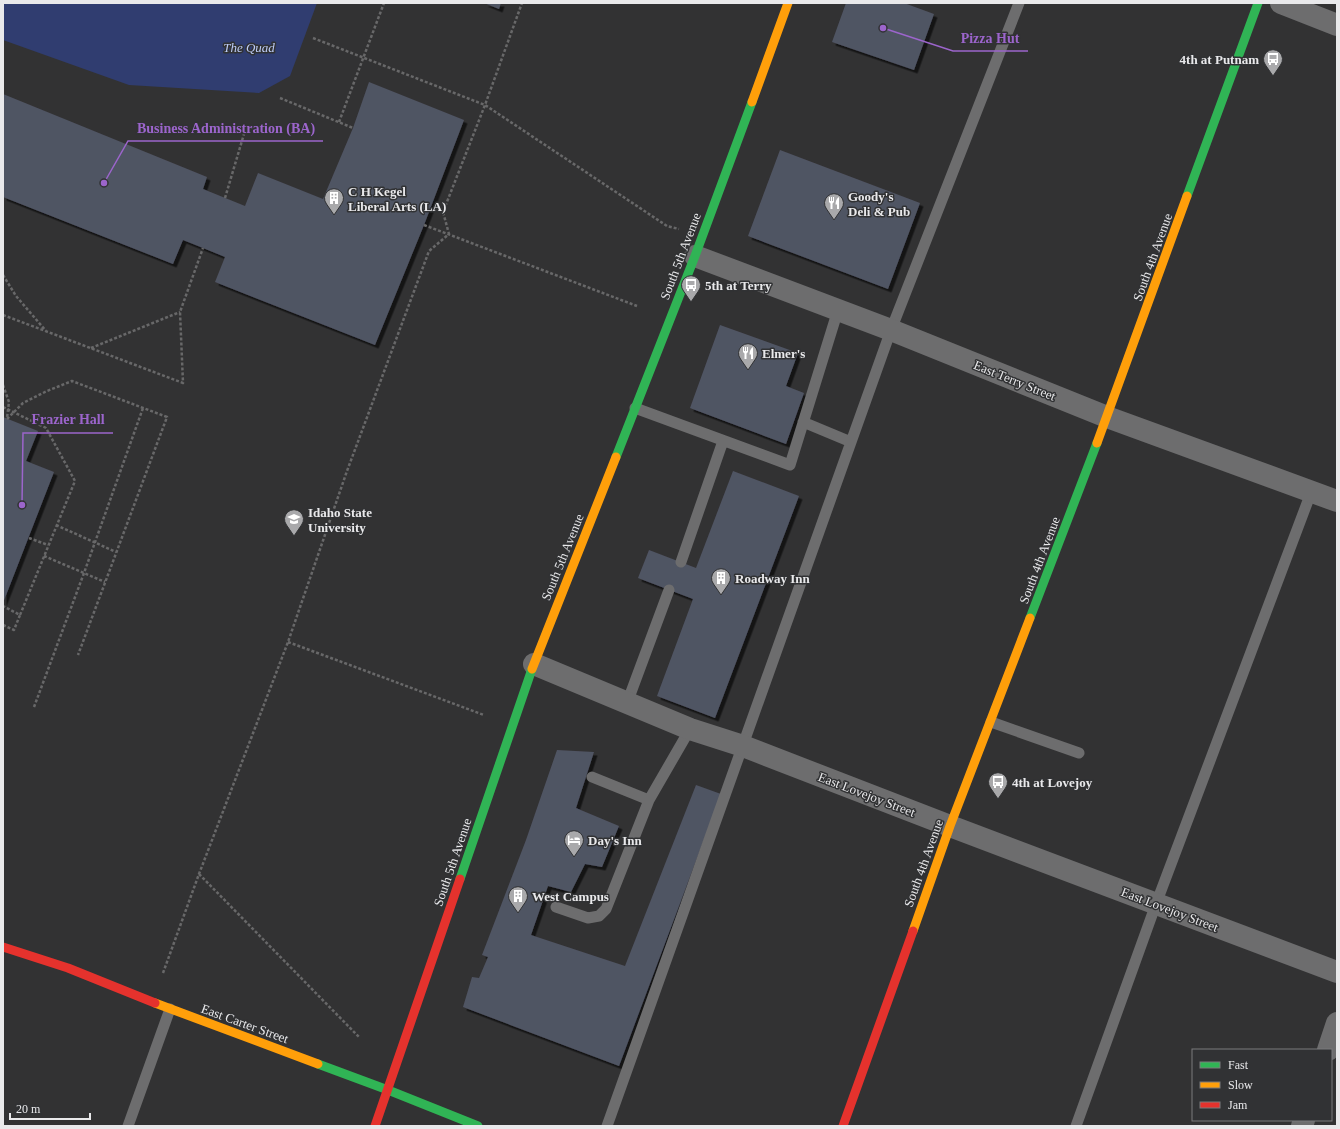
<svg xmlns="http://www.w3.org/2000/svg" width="1340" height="1129" viewBox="0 0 1340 1129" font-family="'Times New Roman',serif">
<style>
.green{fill:#303d70}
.building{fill:#505463;filter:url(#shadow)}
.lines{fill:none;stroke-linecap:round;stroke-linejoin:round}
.path{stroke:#686869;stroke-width:2.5;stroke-dasharray:3 2;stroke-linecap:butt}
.lane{stroke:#6d6d6e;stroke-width:11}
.street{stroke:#6d6d6e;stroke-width:22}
.fast{stroke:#30b455;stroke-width:9}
.slow{stroke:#ff9f0a;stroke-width:9}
.jam{stroke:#e5322d;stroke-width:9}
.labels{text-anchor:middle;stroke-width:3;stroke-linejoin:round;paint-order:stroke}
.park-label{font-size:13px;font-style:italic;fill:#becdf8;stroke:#313234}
.poi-label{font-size:13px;font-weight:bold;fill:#e9e9eb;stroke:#313234;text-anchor:start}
.street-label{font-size:13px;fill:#e9e9eb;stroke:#313234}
.leader{fill:none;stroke:#9c65cc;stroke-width:1.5}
.callout-dot{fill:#9c65cc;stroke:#313234;stroke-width:1.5}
.callout-label{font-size:14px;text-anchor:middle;font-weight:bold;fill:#9c65cc;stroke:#313234;stroke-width:3;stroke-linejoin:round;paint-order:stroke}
</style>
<defs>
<filter id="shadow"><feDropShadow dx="3.5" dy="3.5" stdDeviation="0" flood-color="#0009"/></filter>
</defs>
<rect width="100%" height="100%" fill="#323233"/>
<path class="green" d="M3,3H317L290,76L259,93L129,85L3,40Z"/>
<path class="building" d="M484,3H501L499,9Z
M846,3H904L934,14L914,70L832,42Z
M369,82L464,120L424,225L375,345L215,282L225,257L203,248L183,240L173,264L3,197V94L207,177L203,189L245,206L258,173L323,199L353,128Z
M780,150L920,203L888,289L748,236Z
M720,325L798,353L786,386L804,393L786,444L690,408Z
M3,417L38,431L26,461L54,472L3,603Z
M733,471L799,496L715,718L657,696L693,599L638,578L649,550L696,568Z
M557,750L594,752L576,808L619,826L602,867L585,864L571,892L548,886L531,935L625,966L696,785L721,794L619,1066L463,1007L472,977L479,978L488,957L482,955L526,840Z"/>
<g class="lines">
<path class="path" d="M313,38L485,105L667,226L679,229
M280,98L353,128
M339,122L384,3
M225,198L244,134
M424,225L637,306
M3,275L16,296L46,331
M3,315L183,383L180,312L203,248
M91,348L180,312
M3,385L9,402L7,418
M3,407L46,428L75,481L20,615L3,606
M7,419L23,403L47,391L72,381L167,417L78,655
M56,525L116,552
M29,538L48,545
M44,556L105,582
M3,625L14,630L20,615
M288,642L484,715
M34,707L84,573L143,408
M199,874L359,1037
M163,973L199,874L288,642L347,471L429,251L449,234L443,212L485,105L522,3"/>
<path class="lane" d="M635,408L790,465L838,310
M803,422L851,442
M681,562L723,441
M627,703L669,590
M991,722L1079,753
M592,777L649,800
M556,907L588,918L599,916L606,909L649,800L690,729
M128,1126L170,1009
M607,1126L891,330L1019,3
M1076,1126L1156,904L1312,490"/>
<path class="street" d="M1281,3L1337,25
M695,256L891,330L1107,417L1337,501
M534,664L690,729L743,746L950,826L1337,972
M1328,1050L1337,1023
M1302,1126L1304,1120"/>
<path class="fast" d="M1187,196L1258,3
M616,457L695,256L752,102
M1030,618L1097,443
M460,879L532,669
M318,1064L388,1090L478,1126"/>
<path class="slow" d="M752,102L788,3
M1097,443L1187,196
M532,669L616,457
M913,931L950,826L1030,618
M155,1003L318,1064"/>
<path class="jam" d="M3,947L68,968L155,1003
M375,1126L460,879
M843,1126L913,931"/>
</g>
<defs>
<symbol id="bus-pin" viewBox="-11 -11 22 30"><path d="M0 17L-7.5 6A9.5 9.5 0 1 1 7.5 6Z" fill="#a9a9ab" stroke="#313234"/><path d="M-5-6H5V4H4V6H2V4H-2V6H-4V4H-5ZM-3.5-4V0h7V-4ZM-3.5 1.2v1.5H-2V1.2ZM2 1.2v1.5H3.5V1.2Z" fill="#fff"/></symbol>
<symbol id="building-pin" viewBox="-11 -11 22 30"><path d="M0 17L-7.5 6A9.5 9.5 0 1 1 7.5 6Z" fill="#a9a9ab" stroke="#313234"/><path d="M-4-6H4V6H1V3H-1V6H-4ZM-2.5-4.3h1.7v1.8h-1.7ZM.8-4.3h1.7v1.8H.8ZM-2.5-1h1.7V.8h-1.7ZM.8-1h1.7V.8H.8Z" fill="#fff"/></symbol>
<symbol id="restaurant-pin" viewBox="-11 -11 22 30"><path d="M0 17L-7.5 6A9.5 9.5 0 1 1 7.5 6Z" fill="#a9a9ab" stroke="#313234"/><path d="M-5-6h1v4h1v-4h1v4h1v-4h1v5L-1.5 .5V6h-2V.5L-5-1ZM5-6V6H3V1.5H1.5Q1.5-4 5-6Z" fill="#fff"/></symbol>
<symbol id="university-pin" viewBox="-11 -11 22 30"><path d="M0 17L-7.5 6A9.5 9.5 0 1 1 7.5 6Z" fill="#a9a9ab" stroke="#313234"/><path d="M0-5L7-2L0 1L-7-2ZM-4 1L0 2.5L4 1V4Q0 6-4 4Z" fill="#fff"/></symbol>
<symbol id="hotel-pin" viewBox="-11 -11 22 30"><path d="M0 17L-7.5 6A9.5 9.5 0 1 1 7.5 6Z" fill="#a9a9ab" stroke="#313234"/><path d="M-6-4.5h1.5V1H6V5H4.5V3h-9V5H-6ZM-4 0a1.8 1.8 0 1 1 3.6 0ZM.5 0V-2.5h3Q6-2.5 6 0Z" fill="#fff"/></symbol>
</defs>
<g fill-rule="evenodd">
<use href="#bus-pin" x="1262" y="48" width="22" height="30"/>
<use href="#building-pin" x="323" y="187" width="22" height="30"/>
<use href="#restaurant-pin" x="823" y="192" width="22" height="30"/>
<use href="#bus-pin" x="680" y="274" width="22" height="30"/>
<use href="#restaurant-pin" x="737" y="342" width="22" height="30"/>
<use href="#university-pin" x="283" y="508" width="22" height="30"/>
<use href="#building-pin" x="710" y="567" width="22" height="30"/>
<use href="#bus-pin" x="987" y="771" width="22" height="30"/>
<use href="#hotel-pin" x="563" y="829" width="22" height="30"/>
<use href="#building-pin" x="507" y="885" width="22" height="30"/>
</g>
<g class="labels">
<g class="park-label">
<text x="249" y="52">The Quad</text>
</g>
<g class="poi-label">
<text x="1259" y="64" text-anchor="end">4th at Putnam</text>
<text x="348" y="196">C H Kegel<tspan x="348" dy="15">Liberal Arts (LA)</tspan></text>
<text x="848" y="201">Goody's<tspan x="848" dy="15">Deli &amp; Pub</tspan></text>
<text x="705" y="290">5th at Terry</text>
<text x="762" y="358">Elmer's</text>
<text x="308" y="517">Idaho State<tspan x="308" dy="15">University</tspan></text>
<text x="735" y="583">Roadway Inn</text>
<text x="1012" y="787">4th at Lovejoy</text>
<text x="588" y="845">Day's Inn</text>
<text x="532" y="901">West Campus</text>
</g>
<g class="street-label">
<text transform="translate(680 256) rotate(-69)" y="5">South 5th Avenue</text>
<text transform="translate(1152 257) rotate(-70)" y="5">South 4th Avenue</text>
<text transform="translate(1015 380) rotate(22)" y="5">East Terry Street</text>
<text transform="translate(562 557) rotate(-68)" y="5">South 5th Avenue</text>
<text transform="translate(1039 560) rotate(-69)" y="5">South 4th Avenue</text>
<text transform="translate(867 794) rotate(21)" y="5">East Lovejoy Street</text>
<text transform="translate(452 862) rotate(-71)" y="5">South 5th Avenue</text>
<text transform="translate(923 863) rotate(-70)" y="5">South 4th Avenue</text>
<text transform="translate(1170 909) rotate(21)" y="5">East Lovejoy Street</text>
<text transform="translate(245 1023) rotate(20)" y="5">East Carter Street</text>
</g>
</g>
<path class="leader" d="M883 28L953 51H1028M104 183L128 141H323M22 505L23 433H113"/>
<g class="callout-dot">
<circle cx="883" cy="28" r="4"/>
<circle cx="104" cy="183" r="4"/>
<circle cx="22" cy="505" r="4"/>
</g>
<g class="callout-label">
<text x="990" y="43">Pizza Hut</text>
<text x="226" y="133">Business Administration (BA)</text>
<text x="68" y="424">Frazier Hall</text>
</g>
<rect width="1340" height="1129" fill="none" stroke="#e9e9eb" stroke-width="8"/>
<rect x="1192" y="1049" width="140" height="72" fill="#313234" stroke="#7b7b7d"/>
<rect x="1200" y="1062" width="20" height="6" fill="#30b455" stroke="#7b7b7d"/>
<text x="1228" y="1069" font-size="12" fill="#e9e9eb">Fast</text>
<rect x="1200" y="1082" width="20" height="6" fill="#ff9f0a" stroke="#7b7b7d"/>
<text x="1228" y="1089" font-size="12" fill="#e9e9eb">Slow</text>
<rect x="1200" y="1102" width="20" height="6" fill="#e5322d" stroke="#7b7b7d"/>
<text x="1228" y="1109" font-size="12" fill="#e9e9eb">Jam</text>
<path d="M10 1113v6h80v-6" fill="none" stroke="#e9e9eb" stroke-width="2"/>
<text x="16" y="1113" font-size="12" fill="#e9e9eb" stroke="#313234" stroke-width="3" paint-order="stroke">20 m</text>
</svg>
